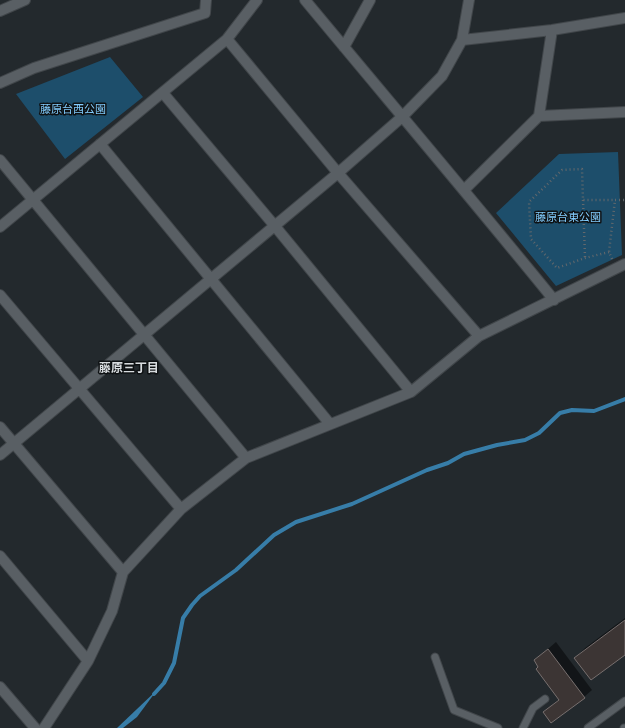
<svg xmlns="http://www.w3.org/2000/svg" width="625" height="728" viewBox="0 0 625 728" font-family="'Fira Sans','Noto Sans JP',sans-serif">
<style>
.green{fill:#1d4e6b}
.water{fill:#377da8}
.shadow{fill:#0007}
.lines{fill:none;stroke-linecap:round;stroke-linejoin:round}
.stream{stroke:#377da8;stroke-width:4}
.building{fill:#3c3534;stroke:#776f6e}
.service-casing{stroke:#41464a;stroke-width:9}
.minor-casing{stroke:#41464a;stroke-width:12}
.path{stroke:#63686c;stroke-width:2.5;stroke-dasharray:1 3;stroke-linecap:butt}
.service{stroke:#595f64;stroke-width:7}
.minor{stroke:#595f64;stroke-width:10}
.labels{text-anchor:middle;stroke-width:3;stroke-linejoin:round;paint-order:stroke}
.park-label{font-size:11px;fill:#82ccfd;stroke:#0e1113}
.neighbourhood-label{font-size:12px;font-weight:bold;fill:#d8dcdf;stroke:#0e1113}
</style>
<rect width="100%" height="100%" fill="#23292d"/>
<path class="green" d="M110,57L143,97L65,159L16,94Z
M618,152L622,255L556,286L496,213L559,154Z"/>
<path class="water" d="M157,690L137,717L123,728H117Z"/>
<path class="shadow" d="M625,618V654L575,658L585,648Z
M556,642L592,690L584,697L544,712L559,699L535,660Z"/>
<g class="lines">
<path class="stream" d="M154,694L164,683L174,663L183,618L192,605L200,596L236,570L274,535L296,522L352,504L427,470L448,463L464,454L497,445L525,440L539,433L560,413L572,410L594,411L625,399"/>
</g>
<path class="building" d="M625,620V655L591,680L574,658Z
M548,649L585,698L551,723L543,712L559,700L536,669L538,667L534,660Z"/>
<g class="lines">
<defs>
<path id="service" d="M435,657L454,710L498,728
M523,728L533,708L545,699
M588,728L625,701
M624,728H625"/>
<path id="minor" d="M305,0C388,100 472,199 554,300
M0,11L25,0
M227,39L338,173L479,336
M462,40L552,30L625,18
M344,47L370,0
M0,83L34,68L205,13L206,0
M163,93L274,225L411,392
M539,116L625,112
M100,144L330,424
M0,160L246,458
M465,189L539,116L552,30
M0,227L227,39L257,0
M0,295L181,509
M0,427L123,572
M0,455L338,173L402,117L442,76L462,40L469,0
M0,556L88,661
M0,687L35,728
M44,728L88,661L112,611L123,572L181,509L246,458L411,392L479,336L625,264"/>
</defs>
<use href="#service" class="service-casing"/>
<use href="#minor" class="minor-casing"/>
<path class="path" d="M583,200L585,257
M609,252L585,258L557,268L531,239L529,202L562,170L582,169L583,200H615
M612,259L609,252L615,200H625"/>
<use href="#service" class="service"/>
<use href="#minor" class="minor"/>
</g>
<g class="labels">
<g class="park-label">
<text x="73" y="113">藤原台西公園</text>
<text x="568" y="221">藤原台東公園</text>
</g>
<g class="neighbourhood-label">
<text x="129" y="372">藤原三丁目</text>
</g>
</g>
</svg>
